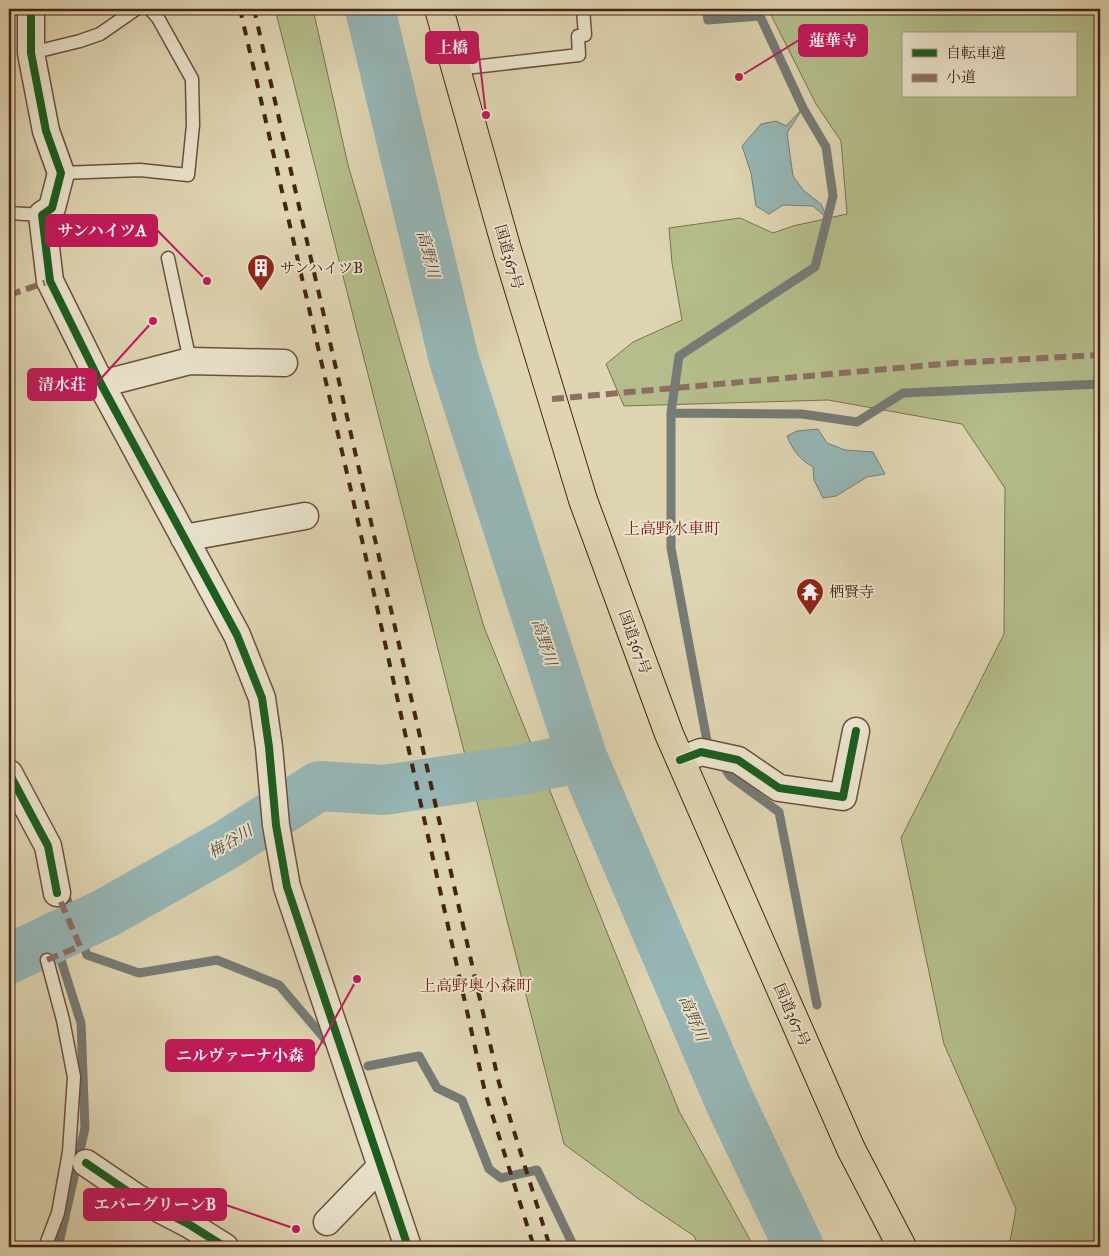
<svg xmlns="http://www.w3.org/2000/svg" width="1109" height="1256" viewBox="0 0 1109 1256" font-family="'IM FELL Great Primer','Noto Serif JP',serif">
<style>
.green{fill:#b4bd8b;stroke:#7c7050;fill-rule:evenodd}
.water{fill:#96b6b6;stroke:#767b76}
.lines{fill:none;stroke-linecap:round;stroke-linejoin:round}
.stream{stroke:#767b76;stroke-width:9}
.river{stroke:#96b6b6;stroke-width:50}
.service-casing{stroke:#6c503c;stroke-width:15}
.minor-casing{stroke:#6c503c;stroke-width:29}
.trunk-casing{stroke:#452315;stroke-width:30}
.service{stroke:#eae4cd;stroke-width:12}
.minor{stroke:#eae4cd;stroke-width:26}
.trunk{stroke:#dfd5b2;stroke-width:28}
.rail{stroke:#452315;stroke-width:4;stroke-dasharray:9 9;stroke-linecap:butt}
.quiet{stroke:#8d6e63;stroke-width:6;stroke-dasharray:12 6;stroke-linecap:butt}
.cycleway-casing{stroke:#eae4cd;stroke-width:11}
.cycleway{stroke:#1b5e20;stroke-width:8}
.labels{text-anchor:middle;stroke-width:4;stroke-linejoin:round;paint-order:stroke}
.street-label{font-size:15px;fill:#452315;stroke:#eae4cd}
.poi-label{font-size:15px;fill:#452315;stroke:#eae4cd;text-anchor:start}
.water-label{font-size:16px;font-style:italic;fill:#59483d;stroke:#eae4cd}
.neighbourhood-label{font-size:16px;fill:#7a1f14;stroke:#eae4cd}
.leader{fill:none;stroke:#c2185b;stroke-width:2}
.callout-dot{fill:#c2185b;stroke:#eae4cd;stroke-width:2}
.callout{fill:#c2185b;stroke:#c2185b;stroke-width:2}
.callout-label{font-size:16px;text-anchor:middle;font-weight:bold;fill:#fff}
</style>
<rect width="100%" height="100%" fill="#dfd5b2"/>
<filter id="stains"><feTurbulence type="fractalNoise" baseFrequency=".004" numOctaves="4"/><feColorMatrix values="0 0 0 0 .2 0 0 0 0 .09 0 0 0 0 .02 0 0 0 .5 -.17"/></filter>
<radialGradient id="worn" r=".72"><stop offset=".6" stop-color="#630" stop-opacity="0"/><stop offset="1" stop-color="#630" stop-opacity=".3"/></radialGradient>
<path class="green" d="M275,9H313L348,165L484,627L679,1111L754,1247H699L694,1236L636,1197L564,1144Z
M768,9H1100V1247H1009L1016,1209L944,1044L901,838L1004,634L1005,488L962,424L828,400L624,406L606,364L633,342L682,320L672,263L669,228L740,218L773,233L793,226L847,214L841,141L816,104ZM903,34H1075V96H903Z"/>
<path class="water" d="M803,108L787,133L793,176L804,191L821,204L827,218L813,206L783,205L769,214L756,206L751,173L742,146L761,124L776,121L786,126Z
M818,429L827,443L845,450L873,452L885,474L867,477L836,496L823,498L814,480L813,467C800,460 792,449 787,436L797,431Z"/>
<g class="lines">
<path class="stream" d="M706,9L708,20L760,16L803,108L826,147L833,196L815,267L679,356L671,413V548L707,741L712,749
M671,413L802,414L857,422L903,393L1100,384
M721,762L730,776L779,812L817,1005
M64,891L87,955L139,973L217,960L279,985L331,1046
M54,938L81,1023L85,1128L60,1239L56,1247
M368,1066L419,1056L437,1088L462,1100L489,1169L501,1178L537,1170L574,1247"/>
<path class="river" d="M370,9L454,360L582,757L730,1102L799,1247
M9,959L106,913L226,845L319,786L384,790L525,769L582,757"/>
<defs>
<path id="service" d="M31,53L80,41L100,34L136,9
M456,69L579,55L578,36L585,35L583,9
M61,173L140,170L188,175L193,125L192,79L158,18L150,9
M9,213L42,215
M168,258L190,361
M45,1247L58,1213L69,1152L74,1077L63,1020L47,960"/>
<path id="minor" d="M31,9V53L46,131L61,173L52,208L42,215L50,281L101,384L237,635L262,698L269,747L276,825L287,887L408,1247
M101,384L190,361L284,363
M184,538L305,516
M680,760L701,752L738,760L779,788L843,797L856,731
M9,773L48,846L57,893
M86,1163L136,1197L190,1225L225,1247
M327,1222L381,1166"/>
<path id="trunk" d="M439,9L507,250L583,500L669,734L851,1149L902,1247"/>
</defs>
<use href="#service" class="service-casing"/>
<use href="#minor" class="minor-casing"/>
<use href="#trunk" class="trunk-casing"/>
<use href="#service" class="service"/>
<use href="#minor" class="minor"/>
<use href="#trunk" class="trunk"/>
<path class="rail" d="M240,9L352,495L485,1092L534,1247
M254,9L499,1083L550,1247"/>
<path class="quiet" d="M9,295L50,281
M552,399L954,363L1100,355
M47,960L80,946L57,893"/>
<defs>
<path id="cycleway" d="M31,9V53L46,131L61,173L52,208L42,215L50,281L101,384L237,635L262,698L269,747L276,825L287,887L408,1247
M680,760L701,752L738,760L779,788L843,797L856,731
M9,773L48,846L57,893
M86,1163L136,1197L190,1225L225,1247"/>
</defs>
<use href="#cycleway" class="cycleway-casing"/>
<use href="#cycleway" class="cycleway"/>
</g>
<defs>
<symbol id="building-pin" viewBox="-11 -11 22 30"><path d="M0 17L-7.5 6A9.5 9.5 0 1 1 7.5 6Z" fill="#8f2418" stroke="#eae4cd"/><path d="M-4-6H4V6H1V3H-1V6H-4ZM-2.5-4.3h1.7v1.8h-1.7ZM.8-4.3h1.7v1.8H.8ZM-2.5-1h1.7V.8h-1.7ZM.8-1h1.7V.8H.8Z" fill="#fff"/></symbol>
<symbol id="temple-pin" viewBox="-11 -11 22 30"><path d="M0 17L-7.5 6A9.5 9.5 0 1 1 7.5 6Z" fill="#8f2418" stroke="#eae4cd"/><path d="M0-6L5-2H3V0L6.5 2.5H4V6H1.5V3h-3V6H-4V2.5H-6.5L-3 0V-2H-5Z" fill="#fff"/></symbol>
</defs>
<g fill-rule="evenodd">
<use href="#building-pin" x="245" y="252" width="32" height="43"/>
<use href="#temple-pin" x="794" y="576" width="32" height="43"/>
</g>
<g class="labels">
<g class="street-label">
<text transform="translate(509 257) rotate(74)" y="5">国道367号</text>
<text transform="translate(635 642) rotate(70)" y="5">国道367号</text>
<text transform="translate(792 1015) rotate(66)" y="5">国道367号</text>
</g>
<g class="poi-label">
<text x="280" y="273">サンハイツB</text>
<text x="829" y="597">栖賢寺</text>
</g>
<g class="water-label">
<text transform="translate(429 254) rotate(76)" y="6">高野川</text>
<text transform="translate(545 642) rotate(72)" y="6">高野川</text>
<text transform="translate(230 841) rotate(-31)" y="6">梅谷川</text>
<text transform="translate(694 1018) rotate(67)" y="6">高野川</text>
</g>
<g class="neighbourhood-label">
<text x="672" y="534">上高野水車町</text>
<text x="476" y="991">上高野奥小森町</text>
</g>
</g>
<path class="leader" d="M739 77L799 40M486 115L478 47M207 281L157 230M153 321L96 384M357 979L314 1056M296 1229L226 1205"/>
<g class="callout-dot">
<circle cx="739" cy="77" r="5"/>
<circle cx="486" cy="115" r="5"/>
<circle cx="207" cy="281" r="5"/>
<circle cx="153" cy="321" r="5"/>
<circle cx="357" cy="979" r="5"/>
<circle cx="296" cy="1229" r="5"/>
</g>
<g class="callout">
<rect x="799" y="25" width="68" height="31" rx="5"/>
<rect x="426" y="32" width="52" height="31" rx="5"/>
<rect x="46" y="215" width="111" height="31" rx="5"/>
<rect x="28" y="369" width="68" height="31" rx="5"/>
<rect x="166" y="1040" width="148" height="31" rx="5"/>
<rect x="84" y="1189" width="142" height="31" rx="5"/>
</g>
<g class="callout-label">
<text x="833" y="46">蓮華寺</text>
<text x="452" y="53">上橋</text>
<text x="102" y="236">サンハイツA</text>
<text x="62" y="390">清水荘</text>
<text x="240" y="1061">ニルヴァーナ小森</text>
<text x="155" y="1210">エバーグリーンB</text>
</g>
<rect width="1109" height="1256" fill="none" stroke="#dfd5b2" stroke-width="30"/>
<rect x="10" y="10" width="1089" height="1236" fill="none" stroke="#452315" stroke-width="2.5"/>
<rect x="15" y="15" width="1079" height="1226" fill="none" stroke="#452315"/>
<rect x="902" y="32" width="175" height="65" fill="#eae4cd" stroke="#a89783"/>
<rect x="912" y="49" width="25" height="8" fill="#1b5e20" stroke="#a89783"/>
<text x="946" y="58" font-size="15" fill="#452315">自転車道</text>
<rect x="912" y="74" width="25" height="8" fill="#8d6e63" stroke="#a89783"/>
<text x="946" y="82" font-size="15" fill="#452315">小道</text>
<rect width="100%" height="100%" filter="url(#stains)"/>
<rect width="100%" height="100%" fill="url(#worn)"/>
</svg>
